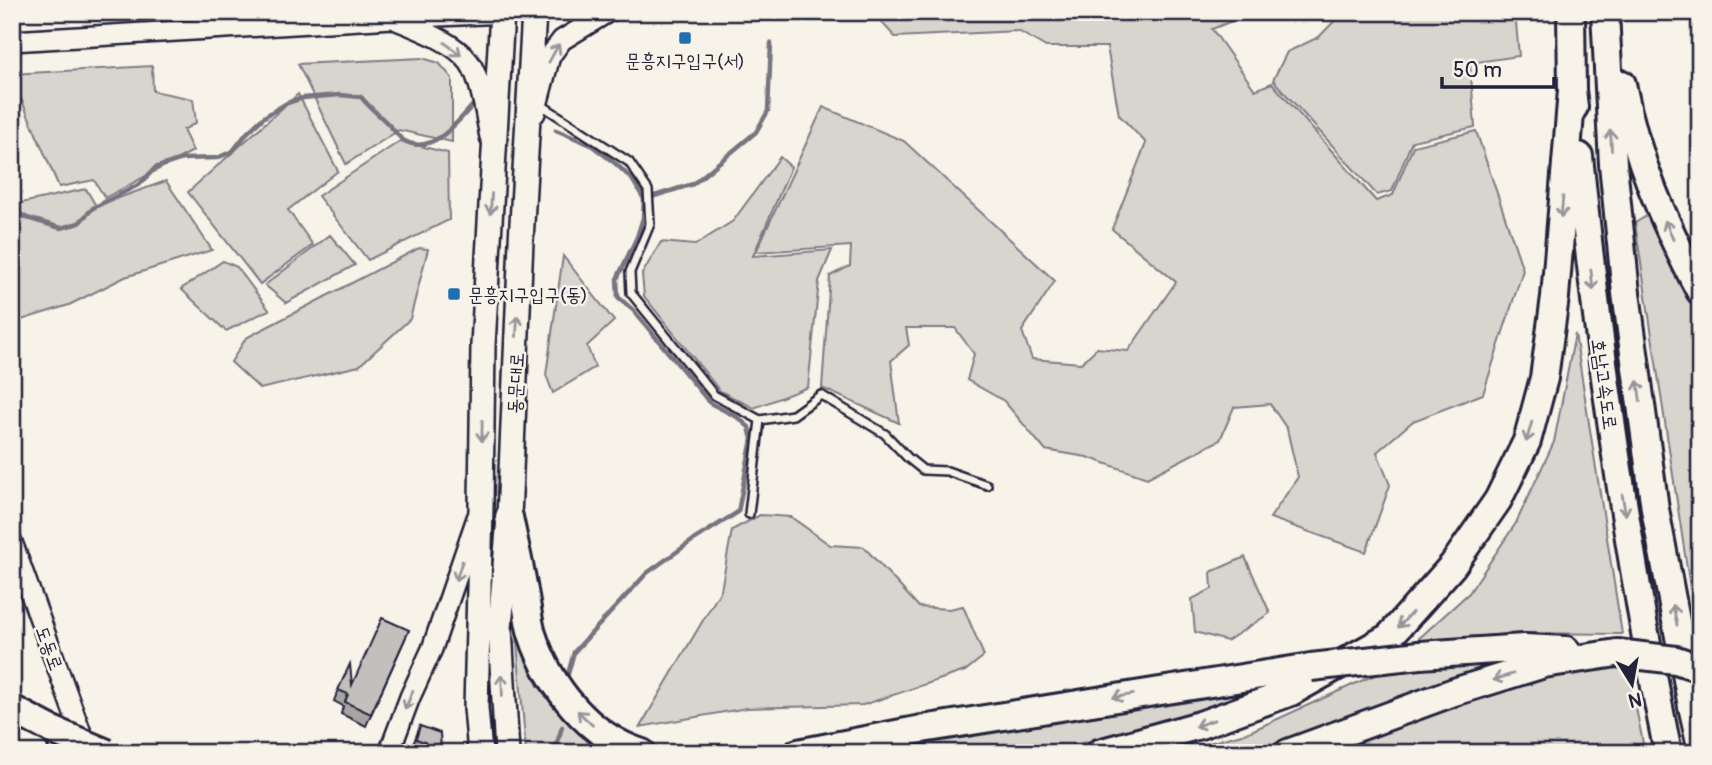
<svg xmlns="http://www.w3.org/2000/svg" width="1712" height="765" viewBox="0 0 1712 765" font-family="Pangolin,'Poor Story',sans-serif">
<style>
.green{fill:#d8d5cf;stroke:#7d7c85;stroke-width:2}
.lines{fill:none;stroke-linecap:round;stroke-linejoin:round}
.stream{stroke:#76747f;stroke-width:4.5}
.lane-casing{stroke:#22223b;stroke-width:12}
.secondary-casing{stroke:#22223b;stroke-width:24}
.primary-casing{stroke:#22223b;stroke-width:28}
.highway-casing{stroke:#22223b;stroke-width:32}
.lane{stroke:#f7f3e8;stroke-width:7}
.secondary{stroke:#f7f3e8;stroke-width:19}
.primary{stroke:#f7f3e8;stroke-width:23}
.highway{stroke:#f7f3e8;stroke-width:26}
.highway-bridge-casing{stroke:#22223b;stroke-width:32;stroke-linecap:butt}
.highway-bridge{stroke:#f7f3e8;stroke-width:26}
.wall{fill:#a7a4a3;stroke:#22223b;stroke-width:2}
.building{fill:#c2bfbd;stroke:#22223b;stroke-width:2}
.oneway{stroke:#97959a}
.poi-dot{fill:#1f6fb2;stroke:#f7f3e8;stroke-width:2.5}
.labels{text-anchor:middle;stroke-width:5;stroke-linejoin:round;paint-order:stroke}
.poi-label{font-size:19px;fill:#22223b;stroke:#f7f3e8}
.street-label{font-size:19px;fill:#22223b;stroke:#f7f3e8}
</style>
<rect width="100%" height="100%" fill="#f7f3e8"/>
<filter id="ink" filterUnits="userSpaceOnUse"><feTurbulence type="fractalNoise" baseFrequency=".0143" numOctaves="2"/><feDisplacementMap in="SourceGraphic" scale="14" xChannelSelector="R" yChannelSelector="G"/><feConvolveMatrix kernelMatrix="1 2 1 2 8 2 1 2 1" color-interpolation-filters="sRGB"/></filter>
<g filter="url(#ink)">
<path class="green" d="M908,12H1254L1212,29L1255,90L1272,83L1376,201L1393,195L1413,146L1476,131L1523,270L1483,394L1413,421L1377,452L1390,485L1366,552L1270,518L1298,477L1287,429L1270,404L1234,407L1220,440L1147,478L1087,457L1045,450L1004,401L967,380L974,354L955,328H906L909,345L891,361L899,423L822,388L830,276L850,266L851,246L756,252L823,107L904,141L1055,281L1022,331L1032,359L1081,363L1097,348L1128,351L1176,282L1112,229L1146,143L1119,115L1107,47H1046L1018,31L895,37L874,14Z
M1343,12H1515L1519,56L1470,63L1475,127L1412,141L1392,191L1377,195L1273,80L1287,52L1319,37Z
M422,58L439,63L452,78V142L399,130L346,164L298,64Z
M152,66L153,91L193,99L196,123L183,130L193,151L105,198L94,180L59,187L12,78V74Z
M298,94L338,171L288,210L313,245L260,284L188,192Z
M400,141L448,153L449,220L368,260L318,196Z
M780,157L791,167L753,256L832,250L819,281L808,387L754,408L720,391L644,296L642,274L661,242L695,245L733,221Z
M166,181L212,250L125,277L69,305L12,323V205L86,189L96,206Z
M1650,214L1700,308V642L1698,641L1635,223Z
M330,235L355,265L286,303L265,285Z
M419,248L428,249L410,319L359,366L260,389L231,362L246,338Z
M563,256L614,321L587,346L595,367L553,393L546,375Z
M223,261L237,267L269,310L226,331L181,289Z
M1575,334L1622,634L1525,633L1416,641L1469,593L1516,523L1554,442Z
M760,515L791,517L830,545L864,547L919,607L949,609L963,606L984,656L965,671L863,705L747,708L640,727L721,590L732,530Z
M1245,557L1270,613L1227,641L1195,632L1192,599L1212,589L1211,572Z
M516,630L538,686L592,738L635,753H526Z
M1515,655L1317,733L1240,753H1172L1249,732L1383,671Z
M1569,666L1628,668L1643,743L1625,753H1314L1530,675Z
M1293,679L1229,707L1042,753H830Z"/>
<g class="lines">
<path class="stream" d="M556,130L591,145L616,164L632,179L644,199L643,218L637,237L617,279L618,297L634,311L710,403L737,417L749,427L752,439L738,512L692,541L647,573L574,652L568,674
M648,198L693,184L756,132L768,111L771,43
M12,209L27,218L61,228L79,223L93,208L140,184L155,168L182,159L217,158L233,151L247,133L264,117L287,103L303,98L340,95L361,97C370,108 378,114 388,124C394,129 397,136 403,140C430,157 456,124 472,106
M554,753L562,727"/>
<defs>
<path id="lane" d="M540,104L629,162L648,190L650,224L630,272L631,293L714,395L760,420L793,415L821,395L885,434L908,458L923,470L947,471L987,485
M749,514L760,420"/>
<path id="secondary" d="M397,20C420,30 453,41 469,62C481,78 486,117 490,137
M12,41L393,18L530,12
M535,113L550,56L562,40L608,12
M12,542L88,752
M389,753L410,697L432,649L477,518"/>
<path id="primary" d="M480,753L476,708L481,507L483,345L502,12
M507,753L500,628L509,517L521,241L534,12"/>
<path id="highway" d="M1571,12L1572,90L1574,107
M1605,12L1613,164L1626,293L1655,509L1692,706
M1622,84C1636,159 1665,225 1700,291
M1579,156C1599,356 1628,556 1668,753
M509,517C514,542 520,566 524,591C527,605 528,621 532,634C549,686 588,736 642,753
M1420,655L1524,648L1566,650
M12,709L52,730
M12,742L35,753
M798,753L922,729L1311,667
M1099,753L1200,725L1291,692L1389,637L1453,565L1498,500L1527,441L1544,378L1555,297L1572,90
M1288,753L1454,692L1544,664L1617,653"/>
</defs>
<use href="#lane" class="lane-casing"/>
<use href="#secondary" class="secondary-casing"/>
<use href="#primary" class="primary-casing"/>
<use href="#highway" class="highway-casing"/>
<use href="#lane" class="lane"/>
<use href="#secondary" class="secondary"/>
<use href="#primary" class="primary"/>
<use href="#highway" class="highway"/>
<defs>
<path id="highway-bridge" d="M1617,653L1676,660L1700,668
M1311,667L1420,655
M1692,706L1700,742
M52,730L107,753"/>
</defs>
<use href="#highway-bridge" class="highway-bridge-casing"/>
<use href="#highway-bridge" class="highway-bridge"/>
</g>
<path class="wall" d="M409,630L366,726L341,714L343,706L334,701L338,690L352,685Z
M420,726L439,753H419L411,750Z"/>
<path class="building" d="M382,618L409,630L371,714L345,702L348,694L338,690L350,664L352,685Z
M420,726L440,733L441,748L439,753H421L425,742L416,739Z"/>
<defs><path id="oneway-shaft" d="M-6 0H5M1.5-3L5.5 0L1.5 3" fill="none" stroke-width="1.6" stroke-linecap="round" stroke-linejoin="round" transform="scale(1.75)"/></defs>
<g class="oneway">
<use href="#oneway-shaft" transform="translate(453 49) rotate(38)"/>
<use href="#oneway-shaft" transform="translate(554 53) rotate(-61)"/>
<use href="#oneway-shaft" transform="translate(1611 140) rotate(-93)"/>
<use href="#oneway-shaft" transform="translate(491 204) rotate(93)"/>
<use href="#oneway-shaft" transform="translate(1562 207) rotate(95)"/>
<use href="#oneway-shaft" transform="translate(1669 230) rotate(-113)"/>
<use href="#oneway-shaft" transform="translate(1592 280) rotate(84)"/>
<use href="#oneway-shaft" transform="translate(517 326) rotate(-87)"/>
<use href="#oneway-shaft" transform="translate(1639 391) rotate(-98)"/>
<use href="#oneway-shaft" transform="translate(482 431) rotate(91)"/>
<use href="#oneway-shaft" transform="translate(1529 432) rotate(106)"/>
<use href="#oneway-shaft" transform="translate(1624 505) rotate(80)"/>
<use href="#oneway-shaft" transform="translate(459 571) rotate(108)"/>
<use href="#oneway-shaft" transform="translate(1675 615) rotate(-101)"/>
<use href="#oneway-shaft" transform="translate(1405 620) rotate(132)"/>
<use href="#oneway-shaft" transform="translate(1503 677) rotate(163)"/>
<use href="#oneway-shaft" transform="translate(502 685) rotate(-92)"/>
<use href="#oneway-shaft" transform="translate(1123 696) rotate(171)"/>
<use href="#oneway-shaft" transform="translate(409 700) rotate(112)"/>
<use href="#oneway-shaft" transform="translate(585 718) rotate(-136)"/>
<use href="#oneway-shaft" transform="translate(1205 723) rotate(161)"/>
</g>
</g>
<g class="poi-dot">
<rect x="678" y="31" width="14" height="14" rx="3.5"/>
<rect x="447" y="287" width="14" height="14" rx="3.5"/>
</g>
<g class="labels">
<g class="poi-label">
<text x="685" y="67">문흥지구입구(서)</text>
<text x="468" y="301" text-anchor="start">문흥지구입구(동)</text>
</g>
<g class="street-label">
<text transform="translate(515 383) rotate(-87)" y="7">동문대로</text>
<text transform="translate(1605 384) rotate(82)" y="7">호남고속도로</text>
<text transform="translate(50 648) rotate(70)" y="7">도동로</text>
</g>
</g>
<rect width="1712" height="765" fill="none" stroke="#f7f3e8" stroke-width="42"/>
<rect x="21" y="21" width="1670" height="723" fill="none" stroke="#22223b" stroke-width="2.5" filter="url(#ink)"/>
<g transform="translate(1632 684) rotate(169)" stroke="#f7f3e8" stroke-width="5" paint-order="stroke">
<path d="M0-5L12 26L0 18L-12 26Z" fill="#22223b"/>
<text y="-10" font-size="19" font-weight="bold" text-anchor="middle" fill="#22223b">N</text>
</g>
<path d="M1442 77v10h112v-10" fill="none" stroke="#22223b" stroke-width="3.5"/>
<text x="1453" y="77" font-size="21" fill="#22223b" stroke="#f7f3e8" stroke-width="5" paint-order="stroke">50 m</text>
</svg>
